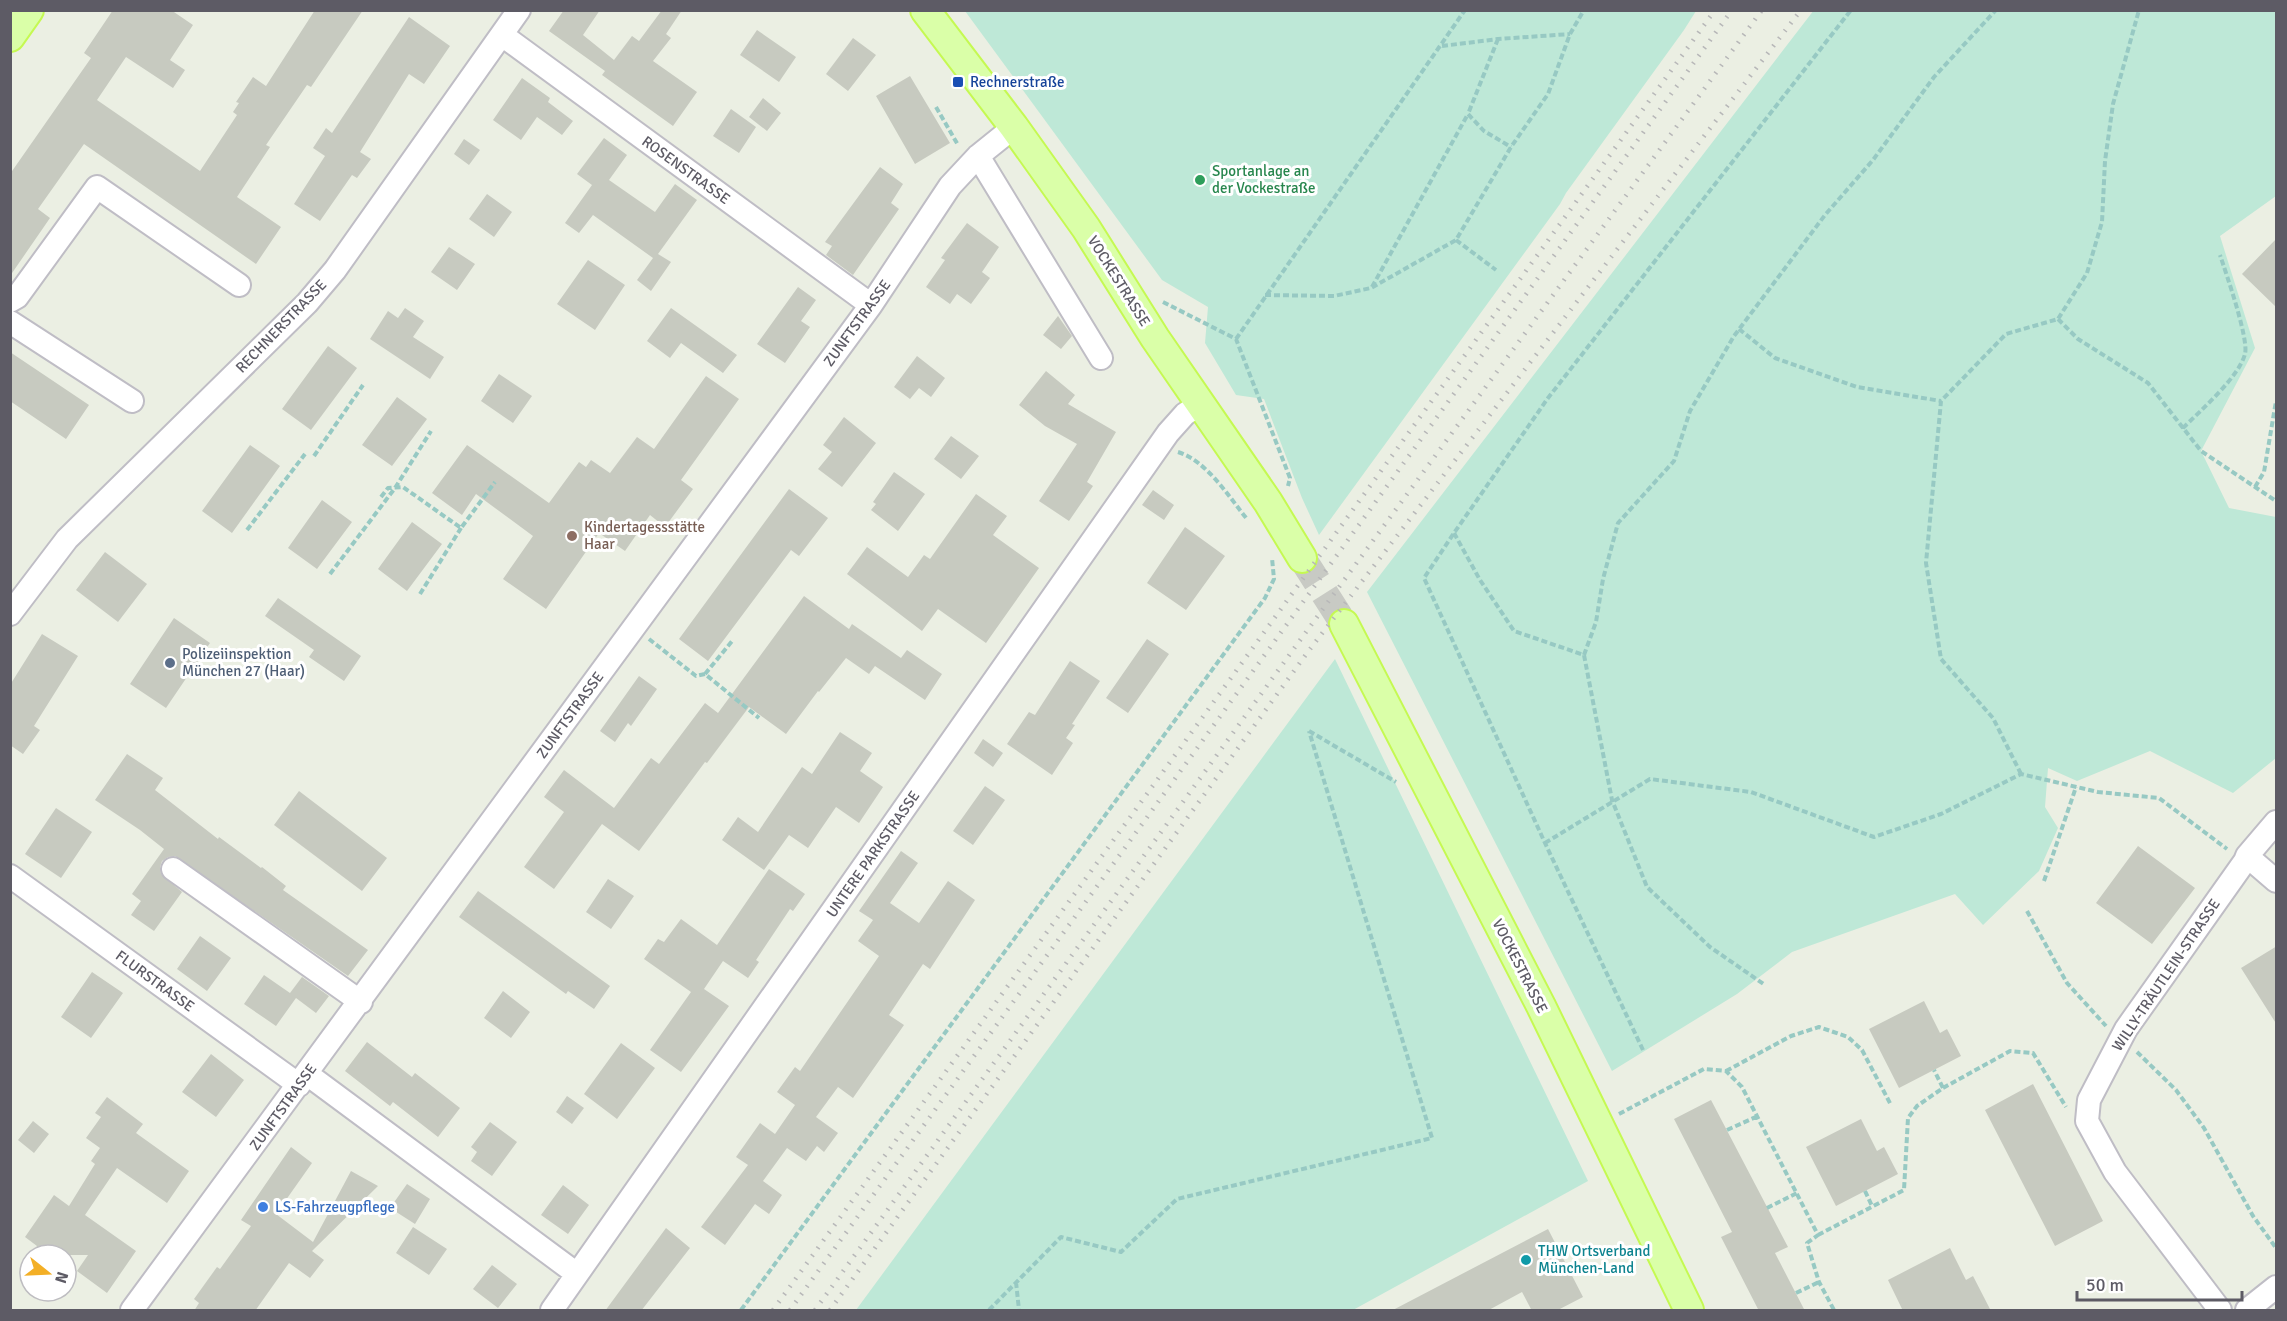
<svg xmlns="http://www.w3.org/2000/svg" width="2287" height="1321" viewBox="0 0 2287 1321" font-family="Signika,sans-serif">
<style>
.green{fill:#bee8d7}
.building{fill:#c7cac0}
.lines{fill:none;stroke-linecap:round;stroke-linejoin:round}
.major-tunnel{stroke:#c8cac4;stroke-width:28;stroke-dasharray:28 14;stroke-linecap:butt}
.minor-casing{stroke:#bfbdc5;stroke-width:26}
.major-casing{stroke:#c5f952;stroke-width:32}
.path{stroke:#97c9c3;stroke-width:4;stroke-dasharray:6 3;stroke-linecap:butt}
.minor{stroke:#fff;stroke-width:22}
.major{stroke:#daffa8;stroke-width:28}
.rail{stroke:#b7b7b8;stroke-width:4.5;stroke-dasharray:1.5 8;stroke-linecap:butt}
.transit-dot{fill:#1a4fb4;stroke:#fff;stroke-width:2}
.leisure-dot{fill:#2e9e5b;stroke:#fff;stroke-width:2}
.education-dot{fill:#8d6e63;stroke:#fff;stroke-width:2}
.service-dot{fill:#5c6f8a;stroke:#fff;stroke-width:2}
.shop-dot{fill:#3f7fe0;stroke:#fff;stroke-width:2}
.culture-dot{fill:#0f9aa8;stroke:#fff;stroke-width:2}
.labels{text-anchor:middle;stroke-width:6;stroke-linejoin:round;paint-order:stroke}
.transit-label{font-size:15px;fill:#164399;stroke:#fff;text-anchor:start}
.street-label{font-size:15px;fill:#5d5b65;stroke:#fff}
.leisure-label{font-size:15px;fill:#27864d;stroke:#fff;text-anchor:start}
.education-label{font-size:15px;fill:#785e54;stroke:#fff;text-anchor:start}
.service-label{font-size:15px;fill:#4e5e75;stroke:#fff;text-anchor:start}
.shop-label{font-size:15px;fill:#366cbe;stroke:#fff;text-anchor:start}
.culture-label{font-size:15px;fill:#0d838f;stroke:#fff;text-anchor:start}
</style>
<rect width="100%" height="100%" fill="#ebefe3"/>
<path class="green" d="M1814,10L2276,11V196L2220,236L2255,348L2201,451L2229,508L2276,517V758L2233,793L2150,751L2077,781L2048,768L2045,807L2058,828L2039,871L1983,925L1955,894L1792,952L1737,994L1612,1071L1367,592Z
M965,11H1696L1684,30L1566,193L1560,204L1319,535L1302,498L1264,399L1236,395L1205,343L1208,307L1162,280Z
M1335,659L1588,1181L1353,1310H856Z"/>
<path class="building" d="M113,10H171L193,25L170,60L185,70L173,88L126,57L97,100L200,171L237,115L233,112L239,103L236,102L253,77L266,86L315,10H363L311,87L307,85L266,145L270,147L237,197L281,227L256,264L84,144L38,209L50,218L10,276V174L91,58L84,53Z
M564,10H600L583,35L614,60L632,36L639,41L662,10H682L666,34L671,38L653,61L697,92L673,126L602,75L605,71L549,31Z
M409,17L450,46L424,84L409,74L360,152L371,159L357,178L352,175L320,221L294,204L325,156L313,148L326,128L332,133Z
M757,30L796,57L779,82L740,55Z
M853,38L876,55L848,91L826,74Z
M910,76L950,143L915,164L876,96Z
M522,78L550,98L548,102L573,121L562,135L537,117L521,140L493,120Z
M763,98L781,113L767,131L749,117Z
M731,109L756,127L739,153L713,136Z
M604,138L627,155L609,180L655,212L675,184L697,200L658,254L671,262L651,291L637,280L653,258L593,215L579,233L565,223L592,185L577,174Z
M464,139L480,150L469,165L454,154Z
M880,167L903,184L891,203L899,209L853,275L826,255L832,246L825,242Z
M487,194L512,212L494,237L469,219Z
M967,223L999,247L982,272L990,278L971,304L957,294L950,304L926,287L945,260L941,258Z
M2277,238V308L2242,274Z
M449,247L475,264L457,290L431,272Z
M588,260L625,285L595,330L557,304Z
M798,287L816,300L801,321L810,327L785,363L757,344Z
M405,308L424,321L413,337L444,357L430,379L370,339L388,311L398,318Z
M671,308L737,355L723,373L681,343L670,358L647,341Z
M1058,316L1072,336L1061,349L1043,335Z
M328,346L357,368L311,430L282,409Z
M10,352L89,405L66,439L10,401Z
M917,356L945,378L931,397L919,388L910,399L894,387Z
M1046,371L1075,395L1068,404L1116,432L1087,482L1093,486L1069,521L1039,501L1077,444L1045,426L1019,405Z
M499,374L532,396L513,423L481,401Z
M706,376L739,399L681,480L693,489L665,527L650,515L625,551L599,533L546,609L503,579L533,536L476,494L462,515L432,493L467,445L549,503L579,462L586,467L591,460L610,473L637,437L654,449Z
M397,397L427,419L392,466L362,445Z
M844,417L876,443L842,487L818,469L832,452L823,445Z
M951,436L979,456L961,479L934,459Z
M250,445L280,466L232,533L202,511Z
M894,472L925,494L898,531L871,510L876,504L873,502Z
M789,489L828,518L799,556L791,550L708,661L679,639Z
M1153,490L1174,505L1164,520L1142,505Z
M976,494L1007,516L993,535L1039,568L986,643L938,609L922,631L847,574L867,547L908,577L924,555L930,559Z
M322,500L352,522L317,569L288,548Z
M412,522L442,544L407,591L378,569Z
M1185,527L1225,556L1186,610L1147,583Z
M105,552L147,584L118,622L76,590Z
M804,596L849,629L852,624L901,658L907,650L942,674L925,700L875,666L869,674L846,658L819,692L818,691L786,734L749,707L707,763L705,762L639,851L602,824L554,889L524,867L564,812L544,797L564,770L614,808L651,758L659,764L705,703L718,713Z
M278,598L361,656L344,681L309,657L314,650L265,616Z
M174,618L210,643L166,708L130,684Z
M42,634L78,656L34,726L40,730L23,754L10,745V685Z
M1147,639L1169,654L1128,713L1106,698Z
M1070,661L1100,681L1072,724L1075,725L1066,738L1073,743L1052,775L1007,744L1029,712L1035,715Z
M639,676L657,689L631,726L628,723L615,742L600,731Z
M840,732L872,753L860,771L883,787L859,823L836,807L808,848L789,835L764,870L722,840L738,817L758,832L802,767L812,774Z
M983,739L1003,753L993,767L974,753Z
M127,754L163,778L155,790L218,839L219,837L261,868L262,867L286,886L283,890L368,950L348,976L175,856L168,857L162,861L160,867L161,874L182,892L154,931L131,915L141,901L132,894L164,849L140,830L95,800Z
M985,786L1005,800L973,845L953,831Z
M299,791L387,858L362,891L274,825Z
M56,808L92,832L61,878L25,854Z
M2138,846L2195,888L2152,944L2096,903Z
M901,851L918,863L890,903L919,923L948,881L975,900L930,969L923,964L889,1015L904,1025L853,1098L838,1087L816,1117L838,1133L824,1152L817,1146L806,1161L787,1148L763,1181L782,1195L769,1214L755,1204L725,1245L701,1227L748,1165L736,1157L760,1123L775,1134L795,1105L777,1092L795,1067L800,1071L879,956L858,941L873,920L859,911Z
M769,869L805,894L793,911L790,909L756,960L759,962L748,978L723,961L704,989L729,1006L681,1072L650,1050L691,992L644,959L658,939L664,942L681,919L717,945Z
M608,879L634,896L611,929L586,912Z
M478,891L610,986L594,1009L568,991L566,994L459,917Z
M200,936L231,958L207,991L177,969Z
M2277,946V1025L2241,968Z
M92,972L123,993L91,1038L61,1017Z
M264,975L290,993L302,977L329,996L316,1013L296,998L276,1026L244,1004Z
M503,991L530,1012L511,1038L484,1018Z
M1924,1001L1940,1033L1947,1029L1961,1056L1899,1088L1869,1029Z
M367,1042L412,1077L415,1073L460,1108L438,1137L393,1102L390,1106L345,1071Z
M621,1043L655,1068L617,1119L584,1094Z
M211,1054L244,1080L216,1117L182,1092Z
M2033,1084L2103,1221L2055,1246L1985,1110Z
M567,1096L584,1108L572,1124L556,1112Z
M107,1097L143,1124L136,1133L189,1171L167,1203L117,1168L85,1215L136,1251L107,1293L77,1271L88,1255H30L37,1246L25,1237L54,1195L69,1206L95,1164L91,1161L100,1148L86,1138L101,1117L95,1113Z
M1711,1100L1788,1247L1775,1253L1805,1311H1759L1721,1237L1732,1232L1674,1119Z
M1861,1119L1877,1151L1884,1147L1898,1174L1836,1206L1806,1147Z
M33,1121L49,1134L34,1153L18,1140Z
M490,1122L517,1142L492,1176L471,1161L477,1152L471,1147Z
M291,1147L312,1163L276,1214L313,1242L351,1171L378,1186L312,1251L324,1260L310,1278L289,1263L255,1311H194L199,1303L194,1299L217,1267L220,1269L251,1226L241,1220Z
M407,1184L430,1199L415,1224L390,1208Z
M563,1185L589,1205L568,1234L541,1215Z
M413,1227L447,1249L429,1275L396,1253Z
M666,1228L690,1248L641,1311H605Z
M1548,1229L1583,1297L1556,1311H1532L1522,1292L1487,1311H1391Z
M1950,1248L1966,1280L1973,1276L1991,1311H1903L1888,1280Z
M492,1265L517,1284L498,1308L473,1289Z"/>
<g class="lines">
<path class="major-tunnel" d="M1302,558L1344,624"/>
<defs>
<path id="minor" d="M502,35L871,305
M978,156L1101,358
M10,301L17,297L97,187L239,285
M10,322L132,401
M10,614L67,539L307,303L335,270L519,10
M2247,856L2276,881
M173,869L361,1002
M10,876L299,1085
M307,1074L577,1274
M132,1310L871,305L950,186L978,156L1014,127
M552,1310L1168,433L1185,414L1200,404
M2220,1310L2115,1172L2087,1121L2089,1100L2126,1029L2245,861L2247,856L2276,822
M2247,1310L2276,1287"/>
<path id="major" d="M925,10L1014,127L1086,228L1155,338L1268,502L1302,558
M10,37L29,10
M1344,624L1541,1006L1689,1310"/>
</defs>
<use href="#minor" class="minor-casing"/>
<use href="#major" class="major-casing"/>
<path class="path" d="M1498,39L1468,114L1484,131L1511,147
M1442,46L1498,39L1570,34
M936,107L958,145
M1456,240L1496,270
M1372,287L1468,114
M1265,295L1334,296L1371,288L1456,240L1511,147L1548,94L1570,34L1584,10
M1163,302L1236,339L1290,478L1288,486
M2058,319L2078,339L2148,383L2201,451L2276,501
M1739,329L1775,358L1857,387L1941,401
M1236,339L1465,10
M2183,428C2201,410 2239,377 2245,354C2249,339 2226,273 2220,255
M1178,452C1207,461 1229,497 1247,519
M314,456L363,385
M2255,487L2264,472L2276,401
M381,497L388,488L403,487L461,528L495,482
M247,530L305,454
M1454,533L1480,580L1514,631L1584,655L1612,800L1647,887L1710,947L1765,985
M330,574L395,488L431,431
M420,594L461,528
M649,639L696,676L705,674L759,718
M1584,655L1596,622L1603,579L1618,523L1674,461L1690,411L1734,336L1825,215L1873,160L1934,77L1996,10
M705,674L733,640
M1309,731L1396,782
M2021,774L1993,718L1941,659L1926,563L1941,401L2006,334L2058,319L2087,273L2102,222L2105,161L2113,104L2139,10
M1545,843L1650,779L1751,792L1874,837L1941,814L2021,774L2098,792L2159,798L2227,849
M2044,881L2076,787
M2027,911L2067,983L2106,1026
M1643,1050L1545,843L1424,578L1454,533L1548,398L1851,10
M2137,1052L2176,1090L2204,1128L2253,1216L2276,1248
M1726,1071L1791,1036L1819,1027L1848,1037L1862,1050L1891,1105
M1943,1088L2010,1051L2033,1053L2066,1107
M1619,1114L1704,1069L1726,1071L1742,1087L1818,1235L1807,1243L1819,1282L1834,1310
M1727,1130L1758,1116
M1865,1191L1872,1206
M1767,1208L1797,1193
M1818,1235L1904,1190L1908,1118L1917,1106L1943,1088L1934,1070
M1016,1282L1019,1310
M1796,1293L1819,1282
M741,1310L1265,598L1274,579L1272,558
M989,1310L1061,1237L1121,1252L1177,1199L1432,1138L1309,731"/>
<use href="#minor" class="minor"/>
<use href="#major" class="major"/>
<path class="rail" d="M773,1310L1715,10
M790,1310L1732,10
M815,1310L1298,643L1762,10
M830,1310L1307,653L1801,10"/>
</g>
<rect class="transit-dot" x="952" y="76" width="12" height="12" rx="3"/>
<circle class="leisure-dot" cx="1200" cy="180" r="6"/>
<circle class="education-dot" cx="572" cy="536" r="6"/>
<circle class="service-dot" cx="170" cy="663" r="6"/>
<circle class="shop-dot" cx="263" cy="1207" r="6"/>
<circle class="culture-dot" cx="1526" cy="1260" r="6"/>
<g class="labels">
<g class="transit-label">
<text x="970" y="87">Rechnerstraße</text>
</g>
<g class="street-label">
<text transform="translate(686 170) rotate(36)" y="5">ROSENSTRASSE</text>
<text transform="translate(1119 281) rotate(58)" y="5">VOCKESTRASSE</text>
<text transform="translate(857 323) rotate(-54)" y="5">ZUNFTSTRASSE</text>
<text transform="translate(281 326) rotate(-46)" y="5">RECHNERSTRASSE</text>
<text transform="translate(570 715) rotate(-54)" y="5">ZUNFTSTRASSE</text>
<text transform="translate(873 854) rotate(-55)" y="5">UNTERE PARKSTRASSE</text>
<text transform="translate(1520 966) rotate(63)" y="5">VOCKESTRASSE</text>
<text transform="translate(2166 975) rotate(-56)" y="5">WILLY-TRÄUTLEIN-STRASSE</text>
<text transform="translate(155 981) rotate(36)" y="5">FLURSTRASSE</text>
<text transform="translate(283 1107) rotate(-54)" y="5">ZUNFTSTRASSE</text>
</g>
<g class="leisure-label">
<text x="1212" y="176">Sportanlage an<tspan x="1212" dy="17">der Vockestraße</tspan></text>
</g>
<g class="education-label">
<text x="584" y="532">Kindertagessstätte<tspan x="584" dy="17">Haar</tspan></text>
</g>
<g class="service-label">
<text x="182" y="659">Polizeiinspektion<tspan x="182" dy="17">München 27 (Haar)</tspan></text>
</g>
<g class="shop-label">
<text x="275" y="1212">LS-Fahrzeugpflege</text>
</g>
<g class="culture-label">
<text x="1538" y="1256">THW Ortsverband<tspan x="1538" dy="17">München-Land</tspan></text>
</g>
</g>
<rect width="2287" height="1321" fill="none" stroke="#5d5b65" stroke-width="24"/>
<g transform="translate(48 1273) rotate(108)"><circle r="28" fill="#ffffff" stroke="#bebdc1" stroke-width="1.5"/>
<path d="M0-4.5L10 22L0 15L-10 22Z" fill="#f3af26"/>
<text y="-9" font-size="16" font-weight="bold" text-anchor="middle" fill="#5d5b65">N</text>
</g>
<path d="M2077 1291v9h165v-9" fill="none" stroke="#5d5b65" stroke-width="3"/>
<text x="2086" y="1291" font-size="18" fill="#5d5b65" stroke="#ffffff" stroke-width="4.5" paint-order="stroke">50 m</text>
</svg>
